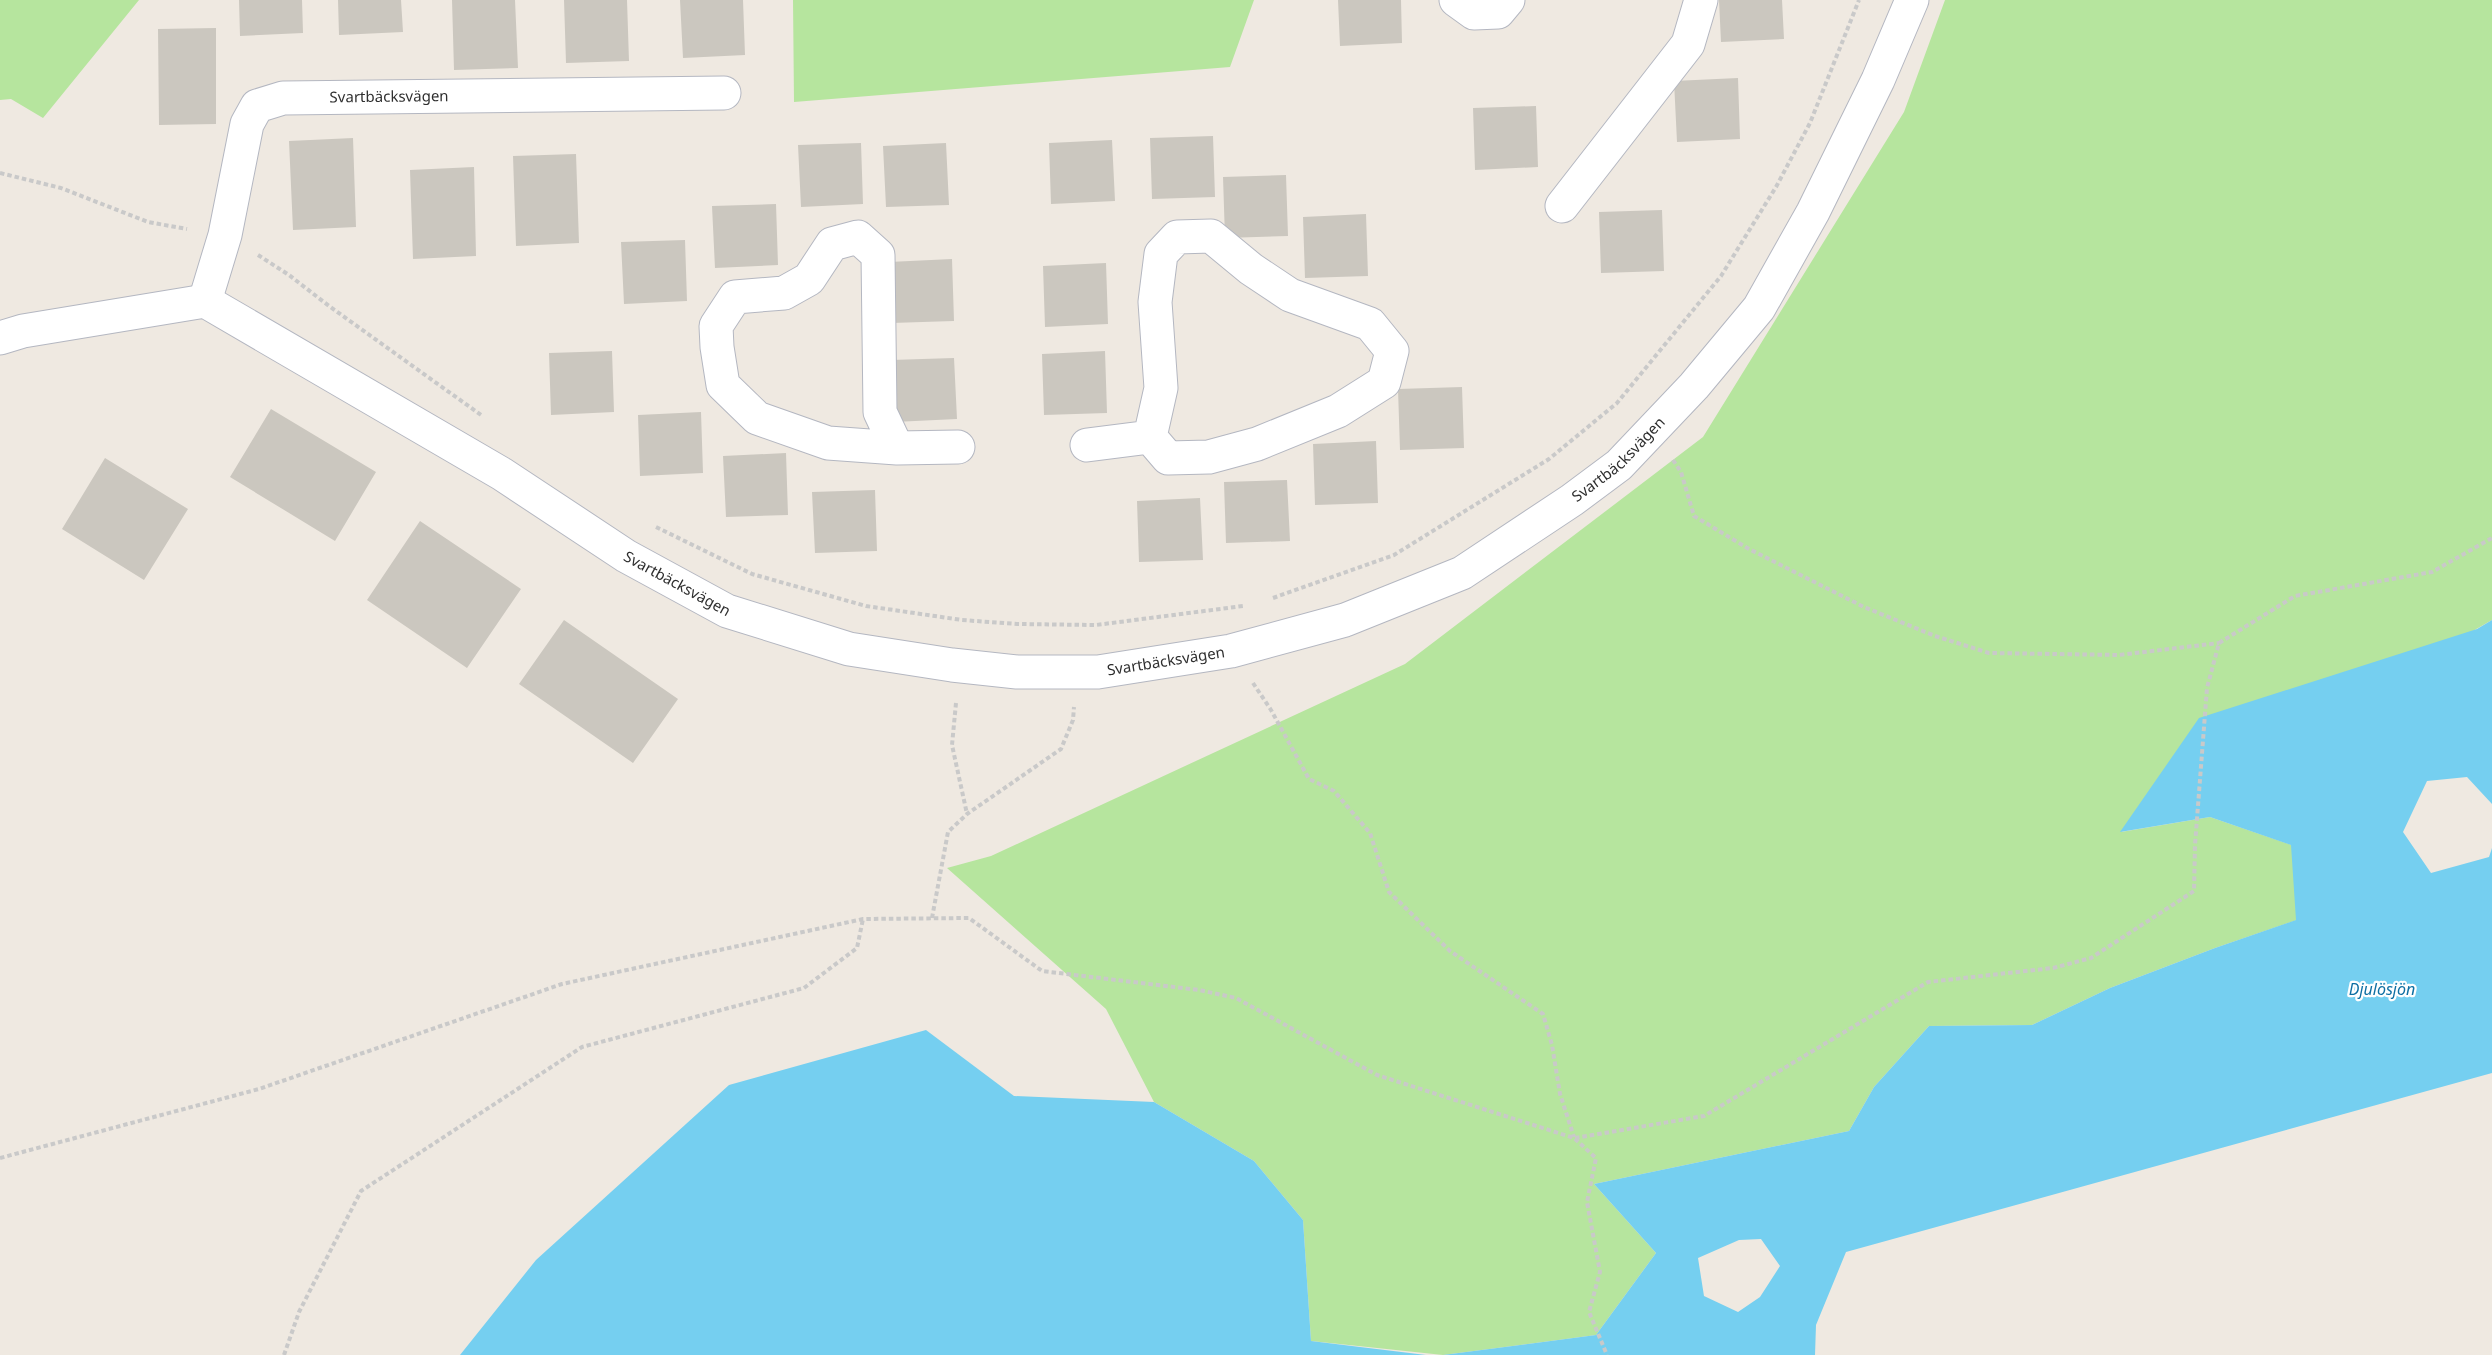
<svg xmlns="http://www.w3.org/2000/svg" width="2492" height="1355" viewBox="0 0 2492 1355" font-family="'Noto Sans',sans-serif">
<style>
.green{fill:#b6e59e}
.water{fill:#75cff0;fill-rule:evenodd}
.building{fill:#cbc7bf}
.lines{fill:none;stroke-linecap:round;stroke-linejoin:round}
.street-casing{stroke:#b4b7c1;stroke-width:35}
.path{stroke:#c9c9c9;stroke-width:4;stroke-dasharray:4.5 3;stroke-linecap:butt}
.street{stroke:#fff;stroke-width:33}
.labels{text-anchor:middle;stroke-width:4.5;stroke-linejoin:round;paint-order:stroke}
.street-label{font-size:15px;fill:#2e2e2e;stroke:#fff}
.water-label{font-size:16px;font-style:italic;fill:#0d6fa3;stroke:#fff}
</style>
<rect width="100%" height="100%" fill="#efe9e1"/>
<path class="green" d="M0,0H139L43,118L11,99L0,100Z
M793,0H1254L1230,67L794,102Z
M1945,0H2492V620L2121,832L2210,817L2292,845L2297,920L2215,948L2110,988L2032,1025L1929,1026L1874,1087L1849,1131L1594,1184L1656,1253L1596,1335L1443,1355L1311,1341L1303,1220L1254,1161L1154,1102L1106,1009L947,868L991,856L1405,664L1703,437L1904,112Z"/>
<path class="water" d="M2492,620V804L2467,777L2427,781L2403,832L2431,873L2489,857L2492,848V1073L1846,1252L1816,1325L1815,1355H1443L1596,1335L1656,1253L1594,1184L1849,1131L1874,1087L1929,1026L2032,1025L2110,988L2215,948L2296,920L2291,845L2210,817L2120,832L2199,718L2477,629ZM1761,1239L1780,1266L1760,1297L1738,1312L1704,1296L1698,1258L1739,1240Z
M926,1030L1014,1096L1154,1102L1254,1161L1303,1220L1311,1341L1426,1355H460L536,1260L729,1085Z"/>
<path class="building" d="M239,0H302L303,33L240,36Z
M338,0H401L403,32L339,35Z
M452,0H515L518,68L454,70Z
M564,0H627L629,61L566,63Z
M680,0H743L745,55L683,58Z
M1338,0H1401L1402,43L1340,46Z
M1719,0H1782L1784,39L1721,42Z
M216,28V124L159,125L158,29Z
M1738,78L1740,139L1677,142L1674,81Z
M1536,106L1538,167L1475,170L1473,108Z
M1213,136L1215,197L1152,199L1150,138Z
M353,138L356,227L293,230L289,141Z
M1112,140L1115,201L1051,204L1049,143Z
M861,143L863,204L801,207L798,145Z
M946,143L949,205L886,207L883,146Z
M576,154L579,243L516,246L513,156Z
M474,167L476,256L413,259L410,170Z
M1286,175L1288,236L1225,238L1223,177Z
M776,204L778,265L715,268L712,206Z
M1662,210L1664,271L1601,273L1599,212Z
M1366,214L1368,276L1305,278L1303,217Z
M685,240L687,301L624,304L621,242Z
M952,259L954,321L891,323L889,262Z
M1106,263L1108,324L1045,327L1043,266Z
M612,351L614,412L551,415L549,353Z
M1105,351L1107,413L1044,415L1042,354Z
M954,358L957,419L894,422L891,360Z
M1462,387L1464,448L1400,450L1398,389Z
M271,409L376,472L335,541L230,477Z
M701,412L703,473L640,476L638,415Z
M1376,441L1378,503L1315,505L1313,444Z
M786,453L788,515L726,517L723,456Z
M105,458L188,509L144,580L62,529Z
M1287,480L1290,541L1226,543L1224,482Z
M875,490L877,551L815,553L812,492Z
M1200,498L1203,560L1139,562L1137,501Z
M420,521L521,589L467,668L367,600Z
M564,620L678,699L633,763L519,684Z"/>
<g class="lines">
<defs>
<g id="street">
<path d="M1456,0L1474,13L1498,12L1508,0"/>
<path d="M1562,206L1688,44L1701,0"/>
<path id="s1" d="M205,301L225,235L247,124L257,106L283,98L724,93"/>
<path id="s2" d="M0,338L23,331L205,301L502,474L626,556L727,611L849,649L952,665L1017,672H1098L1231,651L1345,620L1462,573L1572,500L1619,465L1694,386L1759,308L1813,212L1878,80L1912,0"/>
<path d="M1087,445L1150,437L1161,388L1155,302L1161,254L1177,237L1211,236L1251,269L1290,295L1370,324L1392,351L1384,382L1338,411L1257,444L1209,457L1168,458L1150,437"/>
<path d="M897,448L880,412L878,255L858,237L832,244L809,279L784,293L735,297L716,326L717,347L723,385L757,418L828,443L897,448L958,447"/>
</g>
</defs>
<use href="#street" class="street-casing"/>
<path class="path" d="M0,173L61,188L148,222L187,229
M258,255L289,275L329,306L481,415
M1673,460L1681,472L1694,516L1749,549L1864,607L1935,636L1989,653L2119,655L2219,643
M656,527L752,574L866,606L962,620L1017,624L1096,625L1243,606
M1273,598L1394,555L1549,459L1617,403L1721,276L1776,187L1810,123L1859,0
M1253,683L1271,710L1309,779L1334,791L1370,833L1389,892L1450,951L1543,1014L1552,1045L1560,1094L1574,1137
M956,703L952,745L967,814
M932,918L948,832L967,814L1061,749L1073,720L1074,707
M1575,1138L1704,1116L1928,982L2053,968L2091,958L2194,891L2195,845L2207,688L2219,643L2295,596L2432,572L2492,538
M0,1158L259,1089L562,984L863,919L969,918L1042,971L1199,990L1236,998L1377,1075L1574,1138L1596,1158L1587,1202L1600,1272L1589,1312L1607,1355
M284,1355L299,1312L361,1191L582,1047L804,988L857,948L863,919"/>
<use href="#street" class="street"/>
</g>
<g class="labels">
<g class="street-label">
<text dy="5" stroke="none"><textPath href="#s1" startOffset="336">Svartbäcksvägen</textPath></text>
<text dy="5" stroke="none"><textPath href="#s2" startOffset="1767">Svartbäcksvägen</textPath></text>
<text dy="5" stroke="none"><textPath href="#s2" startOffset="759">Svartbäcksvägen</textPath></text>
<text dy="5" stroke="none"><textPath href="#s2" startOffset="1263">Svartbäcksvägen</textPath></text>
</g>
<g class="water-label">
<text x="2382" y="995">Djulösjön</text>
</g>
</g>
</svg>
